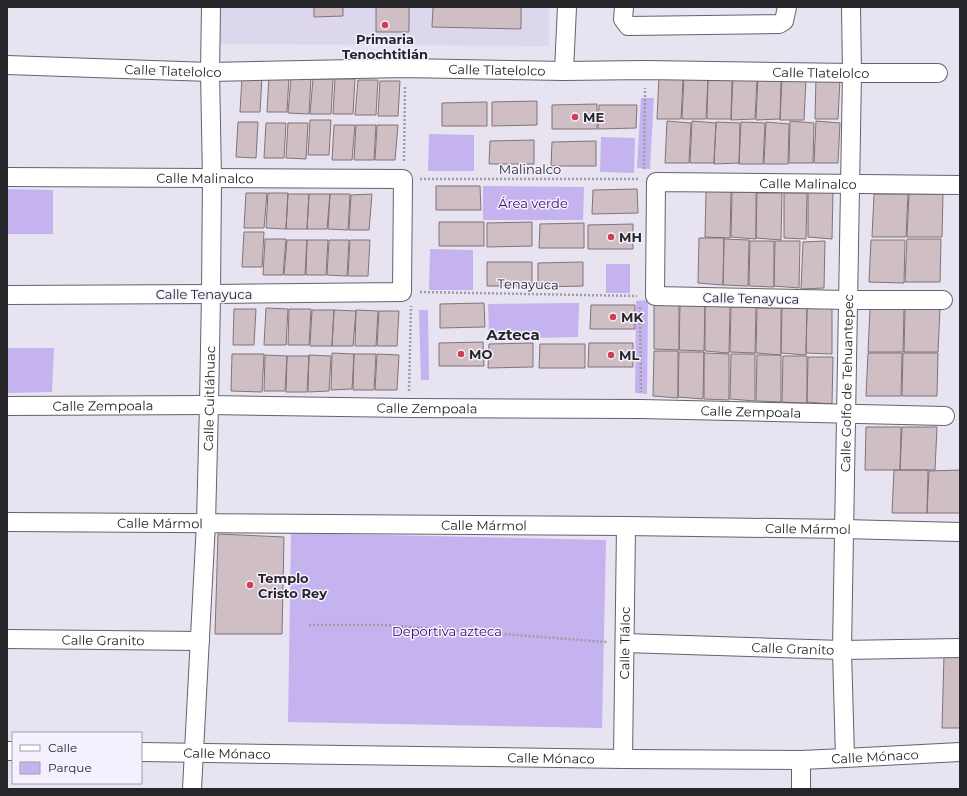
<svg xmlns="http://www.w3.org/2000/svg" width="967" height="796" viewBox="0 0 967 796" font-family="Montserrat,sans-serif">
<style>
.built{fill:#dcd7ec}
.green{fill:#c4b3ef}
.building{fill:#cfbfc4;stroke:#827378}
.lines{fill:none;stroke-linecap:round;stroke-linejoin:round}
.minor-casing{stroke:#65626e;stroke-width:20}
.path{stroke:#9f9ca7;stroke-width:2.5;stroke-dasharray:2 2;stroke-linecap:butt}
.minor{stroke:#fff;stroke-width:18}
.poi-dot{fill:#cf3f50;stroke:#f4f0fe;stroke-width:1.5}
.labels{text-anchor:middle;stroke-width:3;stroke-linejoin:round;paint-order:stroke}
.poi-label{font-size:13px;font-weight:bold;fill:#26252a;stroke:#f4f0fe;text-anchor:start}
.street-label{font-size:13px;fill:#26252a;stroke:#f4f0fe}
.park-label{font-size:13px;fill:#360867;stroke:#f4f0fe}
.quarter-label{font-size:15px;font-weight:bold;fill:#26252a;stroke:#f4f0fe}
</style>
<rect width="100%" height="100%" fill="#e7e3f1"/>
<path class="built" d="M220,7H549V46L220,44Z"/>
<path class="green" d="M641,98H654L650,169L637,168Z
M429,134L474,135V171H428Z
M601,137L635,138L634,173L600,172Z
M483,186L584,187L583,220H483Z
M7,189L53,190V234H7Z
M430,249L473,250V290H429Z
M606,264H630V293H606Z
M648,300L647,394L635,393L636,301Z
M579,303L578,337L489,339L488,304Z
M419,310H428L429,380H421Z
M7,348H54L52,392L7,393Z
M291,533L606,540L602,728L288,722Z"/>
<path class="building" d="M314,7H343V16L314,17Z
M376,7H409V32H376Z
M433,7H521V29L432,27Z
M269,76H289L287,112H267Z
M242,77H262L260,112H240Z
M659,77L683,79L681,119H657Z
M684,77L708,79L706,119H682Z
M708,77L732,79L731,119H707Z
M733,77L757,79L755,119L731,120Z
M758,77L781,79L780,119L756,120Z
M816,77L840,79L838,119H815Z
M291,78H311L309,114L288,113Z
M782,78L806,79L804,120H780Z
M313,79H333L331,114H310Z
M335,79H355L353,114H333Z
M358,80H378L376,115H355Z
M380,81H400L398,116H378Z
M537,101V125L492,126V102Z
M487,102V126H442V103Z
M597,104V129H552V105Z
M599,105H637L636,128L598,129Z
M310,120H331L329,155H308Z
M667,121L691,123L689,163H665Z
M692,121L716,123L714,163H690Z
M790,121L814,123L813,163H789Z
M816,121L840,123L838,163H814Z
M238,122H258L256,158L236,157Z
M716,122L740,123L739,163L714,164Z
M741,122L765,123L763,164H739Z
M766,122L789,124L788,164H764Z
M266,123H286L284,158H264Z
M288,123H308L306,159L286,158Z
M334,125H355L352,160H332Z
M356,125H376L374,160H354Z
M377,125H398L395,160H375Z
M534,140V164H489L490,141Z
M596,141V166H551L552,142Z
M436,186H480L481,210H436Z
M637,189L638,213L592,214L593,190Z
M706,191L731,192L730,238L705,237Z
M732,192H756V239L731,237Z
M808,192H833L832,239L808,237Z
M246,193H267L264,228H244Z
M268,193H288L286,229L266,228Z
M757,193H782L781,240L756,238Z
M784,193H807L806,239L784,238Z
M288,194H309L307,229H286Z
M309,194H330L327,229H307Z
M330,194H350L348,230L328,229Z
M372,194L369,230H349L351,195Z
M874,194H908L906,237H872Z
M909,194H943L942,237H907Z
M439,222H484V246H439Z
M532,222V246L487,247V223Z
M584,223V248H539L540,224Z
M633,224V249H588V225Z
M244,232H264L262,267H242Z
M699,238H724L723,285L698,283Z
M265,239H286L283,275H263Z
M724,239L749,240L748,286L723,285Z
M907,239H941L940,282H905Z
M287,240H307L305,275H284Z
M307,240H328L326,275H306Z
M329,240H349L347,276L327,275Z
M350,240H370L368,276H348Z
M871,240H905L904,283L869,282Z
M750,241H774V287L749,286Z
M775,241H800L799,288L774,286Z
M825,241L824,288L801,289L803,242Z
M487,262H532V286H487Z
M583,262V286L538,287V263Z
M484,303L485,327L440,328V304Z
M654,304H679V350L654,349Z
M591,305H635V329H590Z
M680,305H705L704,351L679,350Z
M705,306H730L729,353L705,351Z
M731,307H756L755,353L730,352Z
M266,308L288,309L286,345H264Z
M757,308H781V355L756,353Z
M782,308H807L806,355L781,353Z
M807,308H832V354L806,353Z
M234,309H256L254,345H233Z
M289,309H311L309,345H288Z
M870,309H904L903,352H868Z
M905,309H940L938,352H904Z
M312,310H334L332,346H310Z
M334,310L356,311L353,346H332Z
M356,310L378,311L376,346H355Z
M379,311H399L397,346H377Z
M483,342L484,366H439V343Z
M533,343V367L488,368L489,344Z
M589,343H633V367H588Z
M540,344H585V368H539Z
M654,351H678V398L653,396Z
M679,352H704L703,399L678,397Z
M332,353L354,354L352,389L331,390Z
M704,353L729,354V400L704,399Z
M868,353H902L901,396H866Z
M903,353H938L937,396H902Z
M232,354H264L262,392L231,391Z
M354,354H376L374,390H353Z
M377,354L399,355L397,390H375Z
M731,354H755V401L730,399Z
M265,355L287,356L285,391H264Z
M309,355L331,356L329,391L308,392Z
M757,355H781V402L756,401Z
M287,356H309L307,392H286Z
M783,356H807V403L782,402Z
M808,357H833L832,404L807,402Z
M866,427H901L900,470H865Z
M902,427H937L935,470H900Z
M894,470H928L927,513H892Z
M960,470V513H927L929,471Z
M218,534L284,537L282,634H215Z
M944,655H960V728H942Z"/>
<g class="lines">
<defs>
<g id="minor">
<path d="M624,7L623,19L628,26L779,24L784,21L787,7"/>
<path id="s1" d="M7,65L210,72L405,68L564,71L645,70L852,73H938"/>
<path d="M564,71L567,7"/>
<path id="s2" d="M7,177L403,179L402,292L211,294L7,295"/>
<path id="s3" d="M943,300H848L655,296L656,182L960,185"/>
<path id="s4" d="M7,406L209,405L409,408L641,409L945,416"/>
<path id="s5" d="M7,522L626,526L844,529L960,532"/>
<path id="s6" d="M7,639L200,641"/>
<path id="s7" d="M625,643L842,650L960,648"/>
<path d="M7,751H13"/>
<path id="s8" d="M141,752L623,759L801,760L845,758L960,752"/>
<path id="s9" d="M845,758L842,650L852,73L851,7"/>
<path id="s10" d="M623,759L626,526"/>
<path id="s11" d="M192,789L206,523L209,405L211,294L212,178L210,72L211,7"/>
<path d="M801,789V760"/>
</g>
</defs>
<use href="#minor" class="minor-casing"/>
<path class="path" d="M404,161L405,86
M644,169L645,88
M420,179H639
M420,292L637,296
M640,307L641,392
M409,391L411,306
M309,625H385L607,642"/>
<use href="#minor" class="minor"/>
</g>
<g class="poi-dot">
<circle cx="385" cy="25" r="4"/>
<circle cx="575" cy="117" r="4"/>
<circle cx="611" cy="237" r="4"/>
<circle cx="613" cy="317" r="4"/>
<circle cx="461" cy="354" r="4"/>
<circle cx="611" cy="355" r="4"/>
<circle cx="250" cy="585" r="4"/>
</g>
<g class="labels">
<g class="poi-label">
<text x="385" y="44" text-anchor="middle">Primaria<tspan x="385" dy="15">Tenochtitlán</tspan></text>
<text x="583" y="122">ME</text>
<text x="619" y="242">MH</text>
<text x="621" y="322">MK</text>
<text x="469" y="359">MO</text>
<text x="619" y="360">ML</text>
<text x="258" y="583">Templo<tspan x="258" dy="15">Cristo Rey</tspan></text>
</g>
<g class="street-label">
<text dy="5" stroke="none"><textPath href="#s1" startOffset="166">Calle Tlatelolco</textPath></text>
<text dy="5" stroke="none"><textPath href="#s1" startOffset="490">Calle Tlatelolco</textPath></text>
<text dy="5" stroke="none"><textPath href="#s1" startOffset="814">Calle Tlatelolco</textPath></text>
<text x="530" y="174">Malinalco</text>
<text dy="5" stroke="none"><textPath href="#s2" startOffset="198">Calle Malinalco</textPath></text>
<text dy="5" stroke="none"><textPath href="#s3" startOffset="554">Calle Malinalco</textPath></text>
<text transform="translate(528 284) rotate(1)" y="5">Tenayuca</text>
<text x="204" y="299">Calle Tenayuca</text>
<text transform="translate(751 298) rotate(1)" y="5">Calle Tenayuca</text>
<text dy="5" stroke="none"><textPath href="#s9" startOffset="375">Calle Golfo de Tehuantepec</textPath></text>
<text dy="5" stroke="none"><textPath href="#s11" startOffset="391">Calle Cuitláhuac</textPath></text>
<text dy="5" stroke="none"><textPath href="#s4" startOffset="96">Calle Zempoala</textPath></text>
<text dy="5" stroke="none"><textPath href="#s4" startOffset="420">Calle Zempoala</textPath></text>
<text dy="5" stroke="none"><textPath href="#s4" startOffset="744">Calle Zempoala</textPath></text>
<text dy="5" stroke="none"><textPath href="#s5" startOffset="153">Calle Mármol</textPath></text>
<text dy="5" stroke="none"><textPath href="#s5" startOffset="477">Calle Mármol</textPath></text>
<text dy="5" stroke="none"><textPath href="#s5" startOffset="801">Calle Mármol</textPath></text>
<text dy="5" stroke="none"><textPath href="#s6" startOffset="96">Calle Granito</textPath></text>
<text dy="5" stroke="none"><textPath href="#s10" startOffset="116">Calle Tláloc</textPath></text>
<text dy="5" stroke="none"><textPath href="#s7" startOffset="168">Calle Granito</textPath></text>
<text dy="5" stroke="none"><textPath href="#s8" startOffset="86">Calle Mónaco</textPath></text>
<text dy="5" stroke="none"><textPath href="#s8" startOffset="734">Calle Mónaco</textPath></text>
<text dy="5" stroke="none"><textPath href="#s8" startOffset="410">Calle Mónaco</textPath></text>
</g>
<g class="park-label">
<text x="533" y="208">Área verde</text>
<text x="447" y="636">Deportiva azteca</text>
</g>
<g class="quarter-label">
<text x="513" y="340">Azteca</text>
</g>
</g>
<rect width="967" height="796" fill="none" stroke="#26252a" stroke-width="16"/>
<rect x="12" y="732" width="130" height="52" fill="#f4f0fe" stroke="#a29fa9"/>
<rect x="20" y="745" width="20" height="6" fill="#ffffff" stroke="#a29fa9"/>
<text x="48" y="752" font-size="12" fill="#26252a">Calle</text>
<rect x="20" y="762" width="20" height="12" fill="#c4b3ef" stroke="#a29fa9"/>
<text x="48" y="772" font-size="12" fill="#26252a">Parque</text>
</svg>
